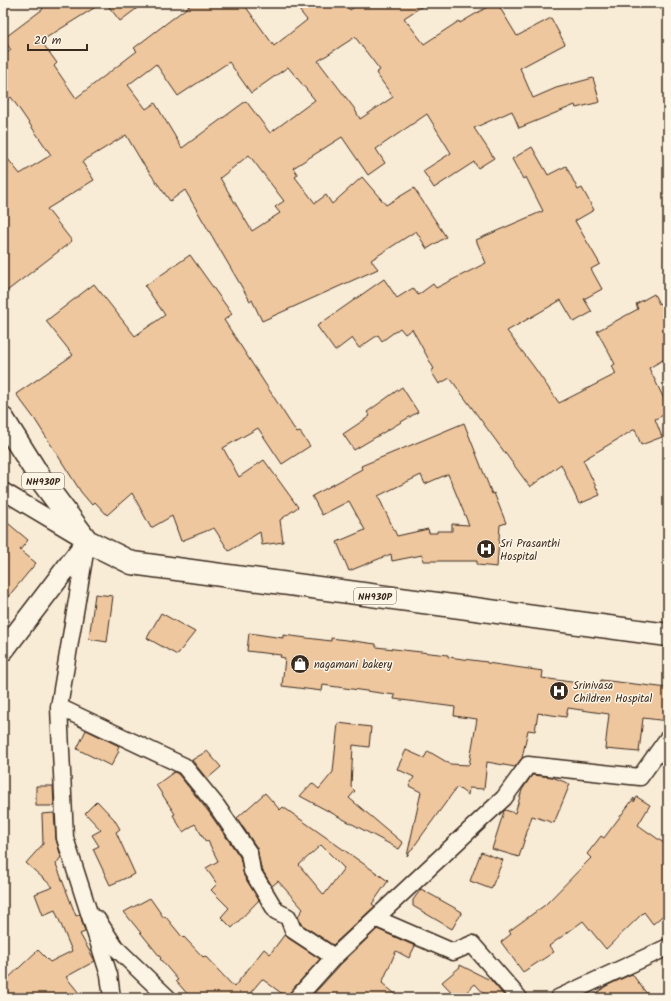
<svg xmlns="http://www.w3.org/2000/svg" width="671" height="1001" viewBox="0 0 671 1001" font-family="Kalam,sans-serif">
<style>
.building{fill:#efc79f;stroke:#3b2a1e;fill-rule:evenodd}
.lines{fill:none;stroke-linecap:round;stroke-linejoin:round}
.minor-casing{stroke:#3b2a1e;stroke-width:19}
.tertiary-casing{stroke:#3b2a1e;stroke-width:23}
.trunk-casing{stroke:#3b2a1e;stroke-width:25}
.minor{stroke:#fcf5e5;stroke-width:16}
.tertiary{stroke:#fcf5e5;stroke-width:20}
.trunk{stroke:#fcf5e5;stroke-width:22}
.labels{text-anchor:middle;stroke-width:3;stroke-linejoin:round;paint-order:stroke}
.shield{fill:#fcf5e5;stroke:#75675a;stroke-width:1}
.shield-label{font-size:10px;font-weight:bold;fill:#3b2a1e}
.poi-label{font-size:11px;fill:#3b2a1e;stroke:#fcf5e5;text-anchor:start}
</style>
<rect width="100%" height="100%" fill="#f9ecd7"/>
<filter id="ink" filterUnits="userSpaceOnUse"><feTurbulence type="fractalNoise" baseFrequency=".025" numOctaves="2"/><feDisplacementMap in="SourceGraphic" scale="8" xChannelSelector="R" yChannelSelector="G"/><feConvolveMatrix kernelMatrix="1 2 1 2 8 2 1 2 1" color-interpolation-filters="sRGB"/></filter>
<g filter="url(#ink)">
<path class="building" d="M39,3H102L41,41L57,63L54,66L76,98L137,51L134,48L193,3H243L274,46L307,20L299,10L308,3H345L350,10L360,3H427L404,18L424,44L459,21L460,23L494,3H497L517,36L551,18L565,44L520,68L533,98L556,88L593,78L600,102L576,108L575,105L519,128L512,111L474,128L494,158L478,168L474,162L434,188L423,171L451,153L427,114L376,149L385,163L368,175L342,137L293,168L298,175L295,177L315,203L326,195L332,204L362,177L386,205L414,188L446,237L427,249L416,231L371,260L378,269L262,321L252,300L250,301L185,190L170,201L142,162L126,135L82,162L94,180L47,209L72,241L3,294V153L20,174L51,155L11,97L3,103V55L11,50L3,39L43,9ZM355,37L380,70L376,73L393,97L360,119L354,108L318,61ZM229,62L251,93L288,67L315,100L270,133L246,101L182,148L155,103L146,109L128,85L156,64L178,96ZM249,155L284,201L275,207L280,213L252,231L220,178Z
M106,3H144L120,21Z
M532,147L548,175L566,166L578,190L582,188L594,210L575,221L600,264L591,269L602,289L584,299L592,312L574,322L561,300L507,331L534,367L559,403L616,374L612,366L615,364L597,331L638,309L636,304L654,294L659,304L668,298V357L649,368L668,407V413L655,419L662,437L641,445L635,429L583,460L600,495L579,504L561,464L530,487L450,378L439,384L431,371L434,369L412,329L405,334L400,328L382,341L378,335L359,348L352,338L335,351L317,326L384,279L397,298L413,288L418,295L433,284L436,288L486,263L476,240L543,211L526,177L523,179L512,159Z
M190,255L232,314L224,320L297,433L300,432L310,446L282,464L258,428L223,448L239,477L264,460L298,507L280,520L283,542L262,545L260,532L229,551L214,528L181,541L172,516L151,528L132,493L107,515L95,502L92,505L81,492L34,418L16,394L73,355L46,321L94,284L135,336L165,315L145,286Z
M402,387L418,412L354,450L343,434L370,416L367,412Z
M464,423L492,494L494,493L506,523L500,525L497,567L477,565V561H423L422,555L392,561L391,554L349,571L337,542L365,530L349,501L322,515L312,496L362,469L361,466ZM448,474L469,525L452,524V531H437V533H429L428,529L397,536L378,496L421,475L425,484Z
M3,519L28,540L20,550L36,563L3,603Z
M95,594L113,596L107,642L89,639Z
M161,613L195,632L177,655L147,638Z
M249,633L283,638V635L331,641V638L376,644V647L448,655V657L487,662V663L543,671L542,678L600,686L601,680L668,688V721L643,718L639,752L605,749L609,714L568,708L566,717L538,713L535,731L528,730L522,758L515,767L487,762L484,789L469,788L468,795L457,787L407,856L421,792L409,786L414,777L397,769L406,750L424,758L428,751L450,764L469,765L477,719L454,716L455,707L394,699L395,695L323,685L322,691L282,686L285,658L280,657L281,655L247,651Z
M338,723L371,727L369,747L353,745L351,787L355,791L349,798L403,843L399,849L300,796L312,783L319,789L333,772Z
M86,730L119,746L117,750L119,751L111,766L77,749Z
M207,751L221,767L207,779L192,760Z
M174,772L178,774L208,811L240,857L244,876L259,900L232,928L221,917L229,908L211,890L217,884L206,868L218,861L208,841L206,842L195,824L183,832L173,815L175,814L156,785Z
M532,775L552,777L570,784L554,823L532,816L519,857L492,849L504,811L505,810L515,813L522,790Z
M36,786H53L54,806H36Z
M265,793L280,810L283,807L388,881L372,904L375,906L333,945L301,924L298,916L303,909L278,881L272,886L261,868L257,848L237,818ZM321,845L344,868L324,895L299,865Z
M637,797L650,805L638,825L668,846V911L653,924L644,912L606,949L583,921L549,946L554,952L523,972L501,942L511,934L509,931L545,905L591,858L587,854L601,836L604,838L634,798V802Z
M97,801L114,819L120,829L116,832L135,874L110,885L93,849L99,846L92,835L101,830L85,813Z
M54,813L56,839L61,857L56,864L76,916L80,914L85,932L80,934L95,961L66,977L83,998H3V983L38,950L50,962L72,951L55,910L43,915L35,894L53,887L26,863L43,844L42,814Z
M481,852L503,860L491,889L470,881Z
M421,889L462,912L452,929L413,906V900Z
M150,898L164,918L165,916L183,938L184,937L203,957L205,956L234,987L264,949L270,954L285,934L288,938L320,959L290,992L288,998L262,979L246,998H191L176,981L178,980L160,959L161,958L124,912Z
M377,929L415,946L409,958L396,951L382,983L400,998H310L341,964Z
M460,965L488,979L489,978L506,998H488L475,984L460,998H457L442,982L460,967Z
M632,974L650,998H590L606,986Z"/>
<g class="lines">
<defs>
<path id="minor" d="M3,491L87,541L59,707L184,766L216,805L249,853L252,871L276,911L288,917L293,930L334,957
M59,707L65,838L109,975L112,998
M97,919L115,947L168,998
M377,919L453,952L472,944L519,998
M297,998L334,957L504,798L528,765L640,777L668,738
M558,998L668,947"/>
<path id="tertiary" d="M3,651L87,541"/>
<path id="trunk" d="M3,419L42,481L87,541L132,563L668,635"/>
</defs>
<use href="#minor" class="minor-casing"/>
<use href="#tertiary" class="tertiary-casing"/>
<use href="#trunk" class="trunk-casing"/>
<use href="#minor" class="minor"/>
<use href="#tertiary" class="tertiary"/>
<use href="#trunk" class="trunk"/>
</g>
</g>
<defs>
<symbol id="hospital-disc" viewBox="-11 -11 22 22"><circle r="9.5" fill="#3b2a1e" stroke="#fcf5e5"/><path d="M-5-5h3v3.5h4V-5h3V5h-3V1.5h-4V5h-3Z" fill="#fff"/></symbol>
<symbol id="shop-disc" viewBox="-11 -11 22 22"><circle r="9.5" fill="#3b2a1e" stroke="#fcf5e5"/><path d="M-5-2.5h2.3a2.7 3.5 0 0 1 5.4 0H5L5.5 6h-11ZM-1.5-2.5h3a1.5 2.3 0 0 0-3 0Z" fill="#fff"/></symbol>
</defs>
<g fill-rule="evenodd">
<use href="#hospital-disc" x="475" y="538" width="22" height="22"/>
<use href="#shop-disc" x="289" y="653" width="22" height="22"/>
<use href="#hospital-disc" x="548" y="680" width="22" height="22"/>
</g>
<g class="labels">
<g class="shield">
<rect x="22" y="473" width="42" height="16" rx="3"/>
<rect x="354" y="588" width="42" height="16" rx="3"/>
</g>
<g class="shield-label">
<text x="43" y="485">NH930P</text>
<text x="375" y="600">NH930P</text>
</g>
<g class="poi-label">
<text x="500" y="547">Sri Prasanthi<tspan x="500" dy="13">Hospital</tspan></text>
<text x="314" y="668">nagamani bakery</text>
<text x="573" y="689">Srinivasa<tspan x="573" dy="13">Children Hospital</tspan></text>
</g>
</g>
<rect width="671" height="1001" fill="none" stroke="#fcf5e5" stroke-width="16"/>
<rect x="8" y="8" width="655" height="985" fill="none" stroke="#3b2a1e" stroke-width="1.5" filter="url(#ink)"/>
<path d="M28 44v6h59v-6" fill="none" stroke="#3b2a1e" stroke-width="2"/>
<text x="34" y="44" font-size="12" fill="#3b2a1e" stroke="#fcf5e5" stroke-width="3" paint-order="stroke">20 m</text>
</svg>
